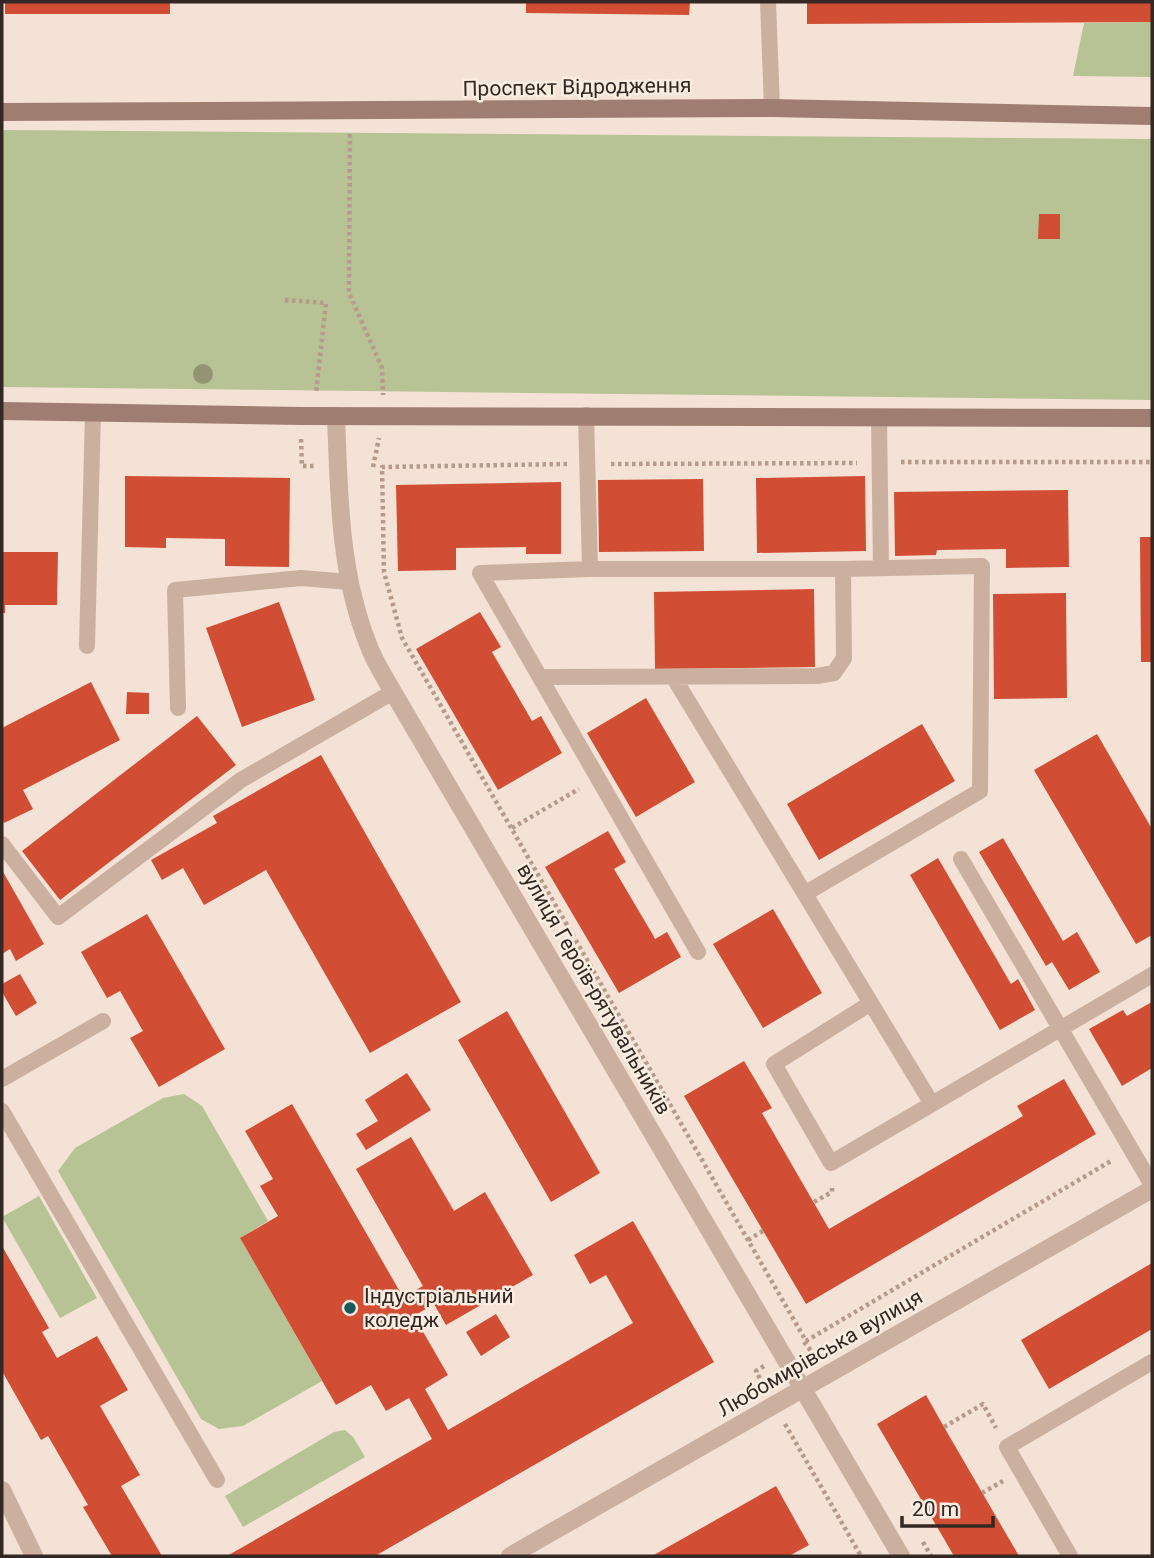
<svg xmlns="http://www.w3.org/2000/svg" width="1154" height="1558" viewBox="0 0 1154 1558" font-family="Roboto,sans-serif">
<style>
.green{fill:#b7c394}
.building{fill:#d14d34}
.lines{fill:none;stroke-linecap:round;stroke-linejoin:round}
.path{stroke:#b79a8a;stroke-width:4.5;stroke-dasharray:3.5 3.5;stroke-linecap:butt}
.lane{stroke:#cbb0a0;stroke-width:16}
.street{stroke:#cbb0a0;stroke-width:18}
.secondary{stroke:#9f7e71;stroke-width:18}
.tree{fill:#949475}
.poi-dot{fill:#165958;stroke:#faede1;stroke-width:2.5}
.labels{text-anchor:middle;stroke-width:5;stroke-linejoin:round;paint-order:stroke}
.street-label{font-size:21px;fill:#342824;stroke:#faede1}
.poi-label{font-size:21px;fill:#342824;stroke:#faede1;text-anchor:start}
</style>
<rect width="100%" height="100%" fill="#f3e2d5"/>
<path class="green" d="M1152,22V77L1073,76L1084,23Z
M2,130L1152,139V400L2,387Z
M184,1094L202,1106L268,1221L240,1238L322,1381L243,1426L219,1429L201,1419L58,1171L75,1148L163,1098Z
M39,1196L97,1298L60,1318L2,1217Z
M345,1430L353,1437L365,1457L243,1527L225,1496L334,1432Z"/>
<path class="building" d="M5,2H170V14H5Z
M526,2H690L689,15L526,13Z
M807,2H1152V22L807,24Z
M1039,214H1060V239H1038Z
M125,476L290,478L289,567L225,566V539L166,538V548L125,547Z
M865,476L866,551L757,553L756,478Z
M703,479L704,551L599,552L598,480Z
M561,482V554H526V547L456,548V570L398,571L396,485Z
M1068,490L1069,567L1006,568V549L937,550L936,555L895,556L894,492Z
M1140,537H1152V662H1141Z
M2,552H58L57,605H5V613H2Z
M814,589L815,667L655,669L654,592Z
M1066,593L1067,698L994,699L993,594Z
M279,602L315,700L242,727L206,628Z
M480,612L501,647L492,652L532,721L541,716L562,753L498,790L416,649Z
M91,682L120,740L23,790L33,809L4,823L2,818V728Z
M127,692L149,693V714H126Z
M646,698L695,782L636,817L587,733Z
M197,716L236,765L60,900L22,851Z
M922,724L955,781L819,860L787,804Z
M1097,734L1152,829V935L1136,944L1034,770Z
M321,755L461,1002L370,1053L266,870L204,905L183,868L162,880L151,860L217,823L213,816Z
M608,831L626,862L614,869L653,935L655,939L667,932L681,957L619,993L545,867Z
M1003,838L1063,941L1077,932L1100,972L1069,990L1052,962L1046,966L979,852Z
M938,858L1011,984L1018,979L1035,1010L1000,1030L910,875Z
M2,870L44,944L16,961L10,949L2,954Z
M773,909L822,993L763,1028L713,944Z
M147,914L225,1049L159,1087L130,1038L143,1031L120,991L107,998L81,952Z
M20,974L37,1003L16,1016L2,992V984Z
M1152,1002V1068L1122,1086L1089,1029L1123,1010L1127,1016Z
M507,1011L600,1173L551,1202L458,1040Z
M744,1061L772,1108L762,1113L829,1229L1023,1116L1017,1106L1064,1079L1096,1134L806,1304L684,1096Z
M407,1073L431,1110L366,1150L356,1134L378,1121L365,1100Z
M292,1104L403,1297L423,1286L356,1169L411,1137L454,1211L485,1192L533,1275L446,1325L434,1304L414,1316L448,1375L425,1389L448,1430L633,1323L606,1275L590,1284L574,1255L633,1221L714,1362L375,1556H227L432,1439L409,1398L386,1411L371,1385L336,1405L240,1238L278,1216L260,1186L273,1179L245,1131Z
M2,1246L49,1328L42,1332L57,1358L97,1336L128,1390L100,1406L140,1475L121,1486L162,1556H112L83,1507L88,1505L48,1436L41,1440L2,1371Z
M1152,1263V1329L1049,1389L1021,1340Z
M496,1314L510,1337L481,1356L466,1332Z
M926,1395L944,1427L1019,1556H954L877,1424Z
M776,1486L809,1545L789,1556H652Z"/>
<g class="lines">
<path class="path" d="M350,134L349,293L382,368L383,395
M285,300L326,303L316,393
M301,439L302,466H315
M901,462H1152
M567,464L382,467L384,572L402,638L806,1341L1111,1161
M611,464L857,463
M373,467L379,438
M512,828L579,789
M814,1202L832,1192V1185
M748,1240L763,1231
M804,1342L815,1356
M764,1366L756,1371L764,1386
M785,1424L861,1556
M944,1427L983,1404L996,1428
M982,1493L1003,1481
M923,1542L931,1556"/>
<path class="lane" d="M768,2L772,108
M586,415L590,569L480,573L698,952
M879,417L881,568
M87,646L93,412
M540,677L817,676L834,673L844,658L843,569H590
M674,678L932,1104L1152,975
M178,708L175,590L301,578L349,582
M2,844L58,917L241,780L393,692
M961,859L1152,1185
M806,893L980,791L982,566L843,569
M871,1003L774,1064L831,1163L932,1104
M2,1079L103,1021
M2,1111L217,1480
M1070,1556L1007,1447L1152,1362"/>
<path class="street" d="M336,416C339,493 339,571 368,644C374,661 384,676 393,692L901,1556
M2,1490L34,1556
M510,1556L1152,1189"/>
<path class="secondary" d="M2,112L772,108L1152,116
M2,411L301,416L1152,418"/>
</g>
<circle class="tree" cx="203" cy="374" r="10"/>
<circle class="poi-dot" cx="350" cy="1308" r="7"/>
<g class="labels">
<g class="street-label">
<text transform="translate(577 87) rotate(-1)" y="7">Проспект Відродження</text>
<text transform="translate(594 989) rotate(60)" y="7">вулиця Героїв-рятувальників</text>
<text transform="translate(820 1353) rotate(-30)" y="7">Любомирівська вулиця</text>
</g>
<g class="poi-label">
<text x="364" y="1303">Індустріальний<tspan x="364" dy="24">коледж</tspan></text>
</g>
</g>
<rect width="1154" height="1558" fill="none" stroke="#342824" stroke-width="7"/>
<path d="M902 1516v10h91v-10" fill="none" stroke="#342824" stroke-width="3.5"/>
<text x="912" y="1516" font-size="21" fill="#342824" stroke="#faede1" stroke-width="5" paint-order="stroke">20 m</text>
</svg>
